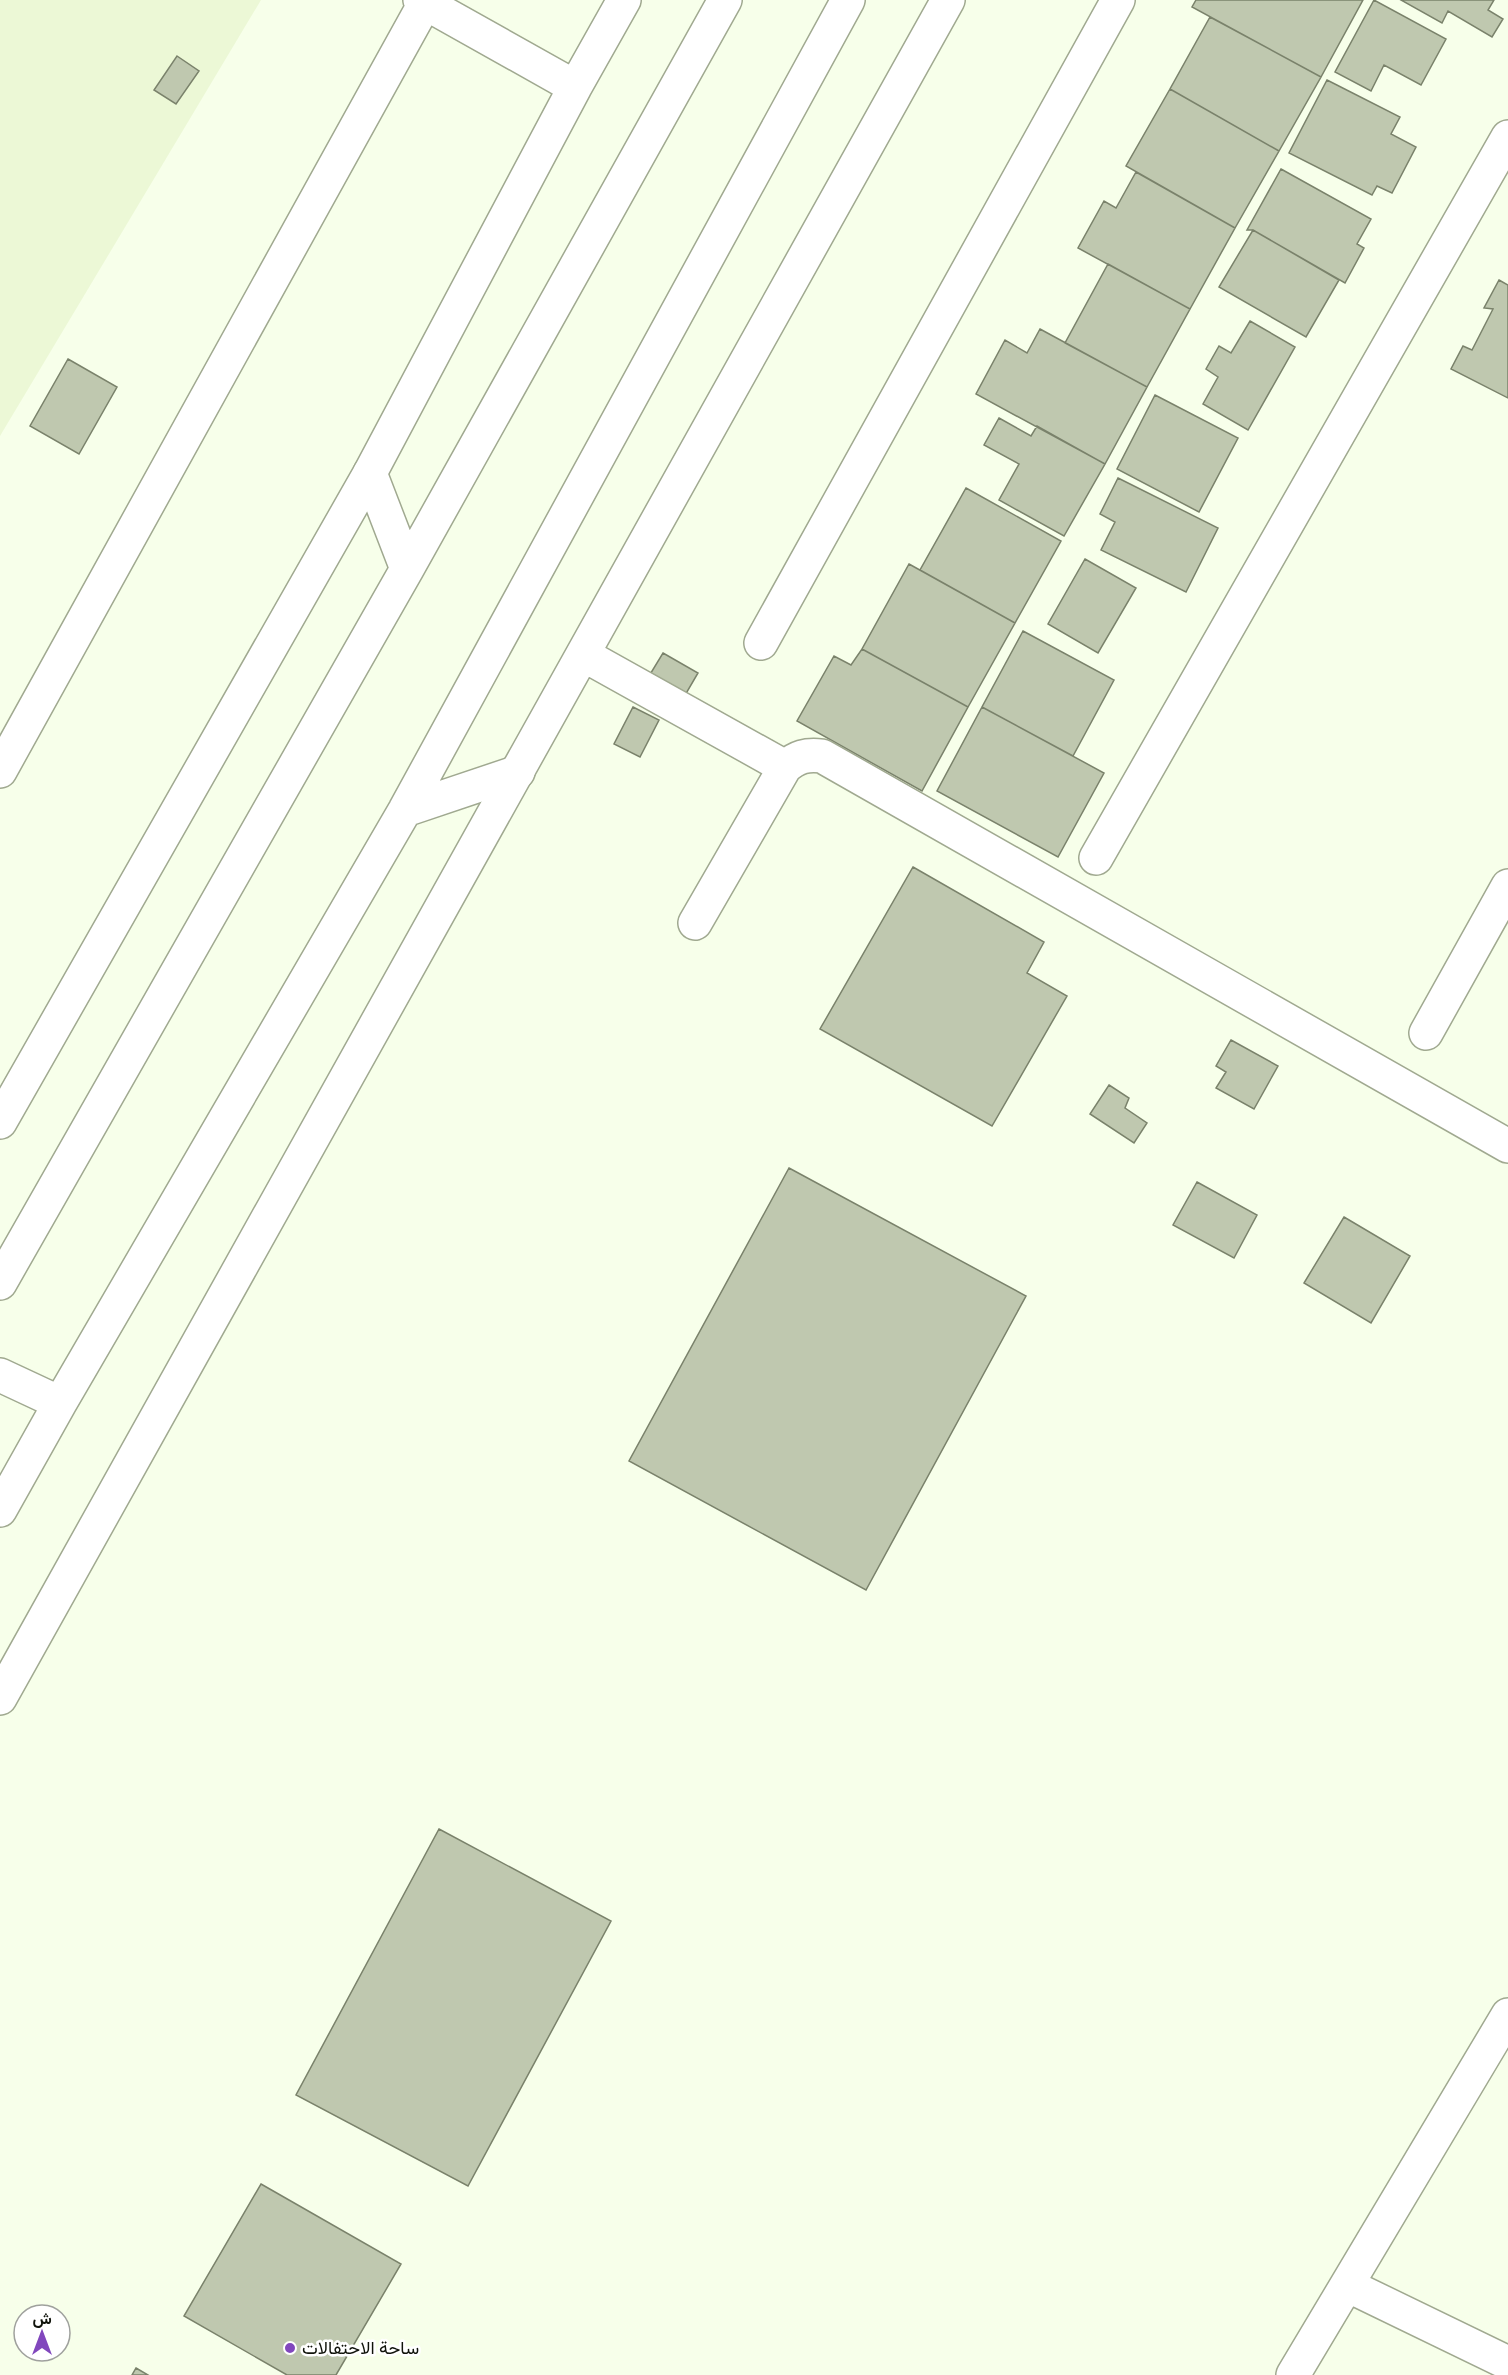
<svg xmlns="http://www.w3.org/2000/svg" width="1508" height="2375" viewBox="0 0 1508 2375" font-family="'PT Serif',Vazirmatn,serif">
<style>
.built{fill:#ecf8d6}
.building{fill:#bfc8af;stroke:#7a826b;stroke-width:1.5}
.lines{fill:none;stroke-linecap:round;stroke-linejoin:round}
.minor-casing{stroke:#a0a990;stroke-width:36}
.major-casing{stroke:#a0a990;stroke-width:36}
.minor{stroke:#fff;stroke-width:33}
.major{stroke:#fff;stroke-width:33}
.poi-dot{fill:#8147bd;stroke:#fff;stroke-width:2}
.labels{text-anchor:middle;stroke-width:5;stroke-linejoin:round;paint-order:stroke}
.poi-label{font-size:18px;fill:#10130b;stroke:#fff;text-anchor:start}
</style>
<rect width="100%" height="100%" fill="#f7ffea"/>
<path class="built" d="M0,0H261L0,436Z"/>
<path class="building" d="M1196,0H1363L1321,77L1192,7Z
M1374,0L1446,39L1421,85L1384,65L1371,91L1335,72Z
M1401,0H1494L1488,10L1503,19L1492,37L1448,11L1442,23Z
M1210,17L1321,77L1279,151L1170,89Z
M177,56L199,71L176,104L154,90Z
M1327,80L1400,117L1391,134L1416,147L1392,193L1377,186L1372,195L1289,153Z
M1170,89L1279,151L1235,228L1126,166Z
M1281,169L1371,219L1357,244L1364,248L1345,283L1253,230H1247Z
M1136,172L1235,228L1190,309L1078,248L1104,201L1116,208Z
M1253,230L1339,280L1306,337L1219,287Z
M1108,264L1190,309L1147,387L1065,343Z
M1499,280L1508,285V398L1451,369L1463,346L1472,350L1493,309L1484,308Z
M1250,321L1295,347L1248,430L1203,404L1218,377L1206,369L1219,346L1231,353Z
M1040,329L1147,387L1105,464L976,394L1005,340L1027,353Z
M68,359L117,387L79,454L30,426Z
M1155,395L1238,438L1199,512L1117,469Z
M999,418L1031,436L1037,426L1105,464L1064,536L999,500L1019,464L984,445Z
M1118,478L1218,528L1186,592L1101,550L1115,522L1100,514Z
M966,488L1061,541L1015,623L920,570Z
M1085,559L1136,588L1098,653L1048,624Z
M909,564L1015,623L968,707L862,649Z
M1023,631L1114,680L1073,756L982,707Z
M862,649L968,707L922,791L797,721L834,656L851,665Z
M663,653L698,673L684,697L649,676Z
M633,707L659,720L640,757L614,744Z
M982,707L1104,773L1058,857L937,791Z
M913,867L1044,942L1027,973L1067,996L992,1126L820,1029Z
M1231,1040L1278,1066L1254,1109L1216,1088L1226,1072L1216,1066Z
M1109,1085L1129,1098L1125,1108L1147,1123L1134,1143L1090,1114Z
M789,1168L1026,1296L866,1590L629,1461Z
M1197,1182L1257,1215L1234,1258L1173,1225Z
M1344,1217L1410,1256L1371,1323L1304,1283Z
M439,1829L611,1921L468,2186L296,2095Z
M261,2184L401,2264L336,2375H287L184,2316Z
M136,2368L148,2375H132Z"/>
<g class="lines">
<defs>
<path id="minor" d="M420,0L575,87
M761,643L1118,0
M584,655L785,767
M0,771L425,3
M1096,858L1508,137
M695,923L785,767C797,757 806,754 822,756L1508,1146
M1426,1033L1508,886
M0,1122L370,473L575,87L624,0
M0,1698L948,0
M1347,2285L1508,2363
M1293,2375L1508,2015"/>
<path id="major" d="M370,473L407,569
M405,810L518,772
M0,1283L407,569L725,0
M0,1375L60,1403
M0,1510L60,1403L405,810L848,0"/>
</defs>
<use href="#minor" class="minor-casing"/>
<use href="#major" class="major-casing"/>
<use href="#minor" class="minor"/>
<use href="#major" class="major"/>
</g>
<circle class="poi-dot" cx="290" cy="2348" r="6"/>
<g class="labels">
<g class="poi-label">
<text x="302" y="2354">ساحة الاحتفالات</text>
</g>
</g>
<g transform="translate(42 2333)"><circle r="28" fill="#ffffff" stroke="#9fa19d" stroke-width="1.5"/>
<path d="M0-4.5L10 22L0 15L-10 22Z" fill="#8147bd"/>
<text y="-9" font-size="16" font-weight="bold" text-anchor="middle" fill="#10130b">ش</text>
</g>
</svg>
